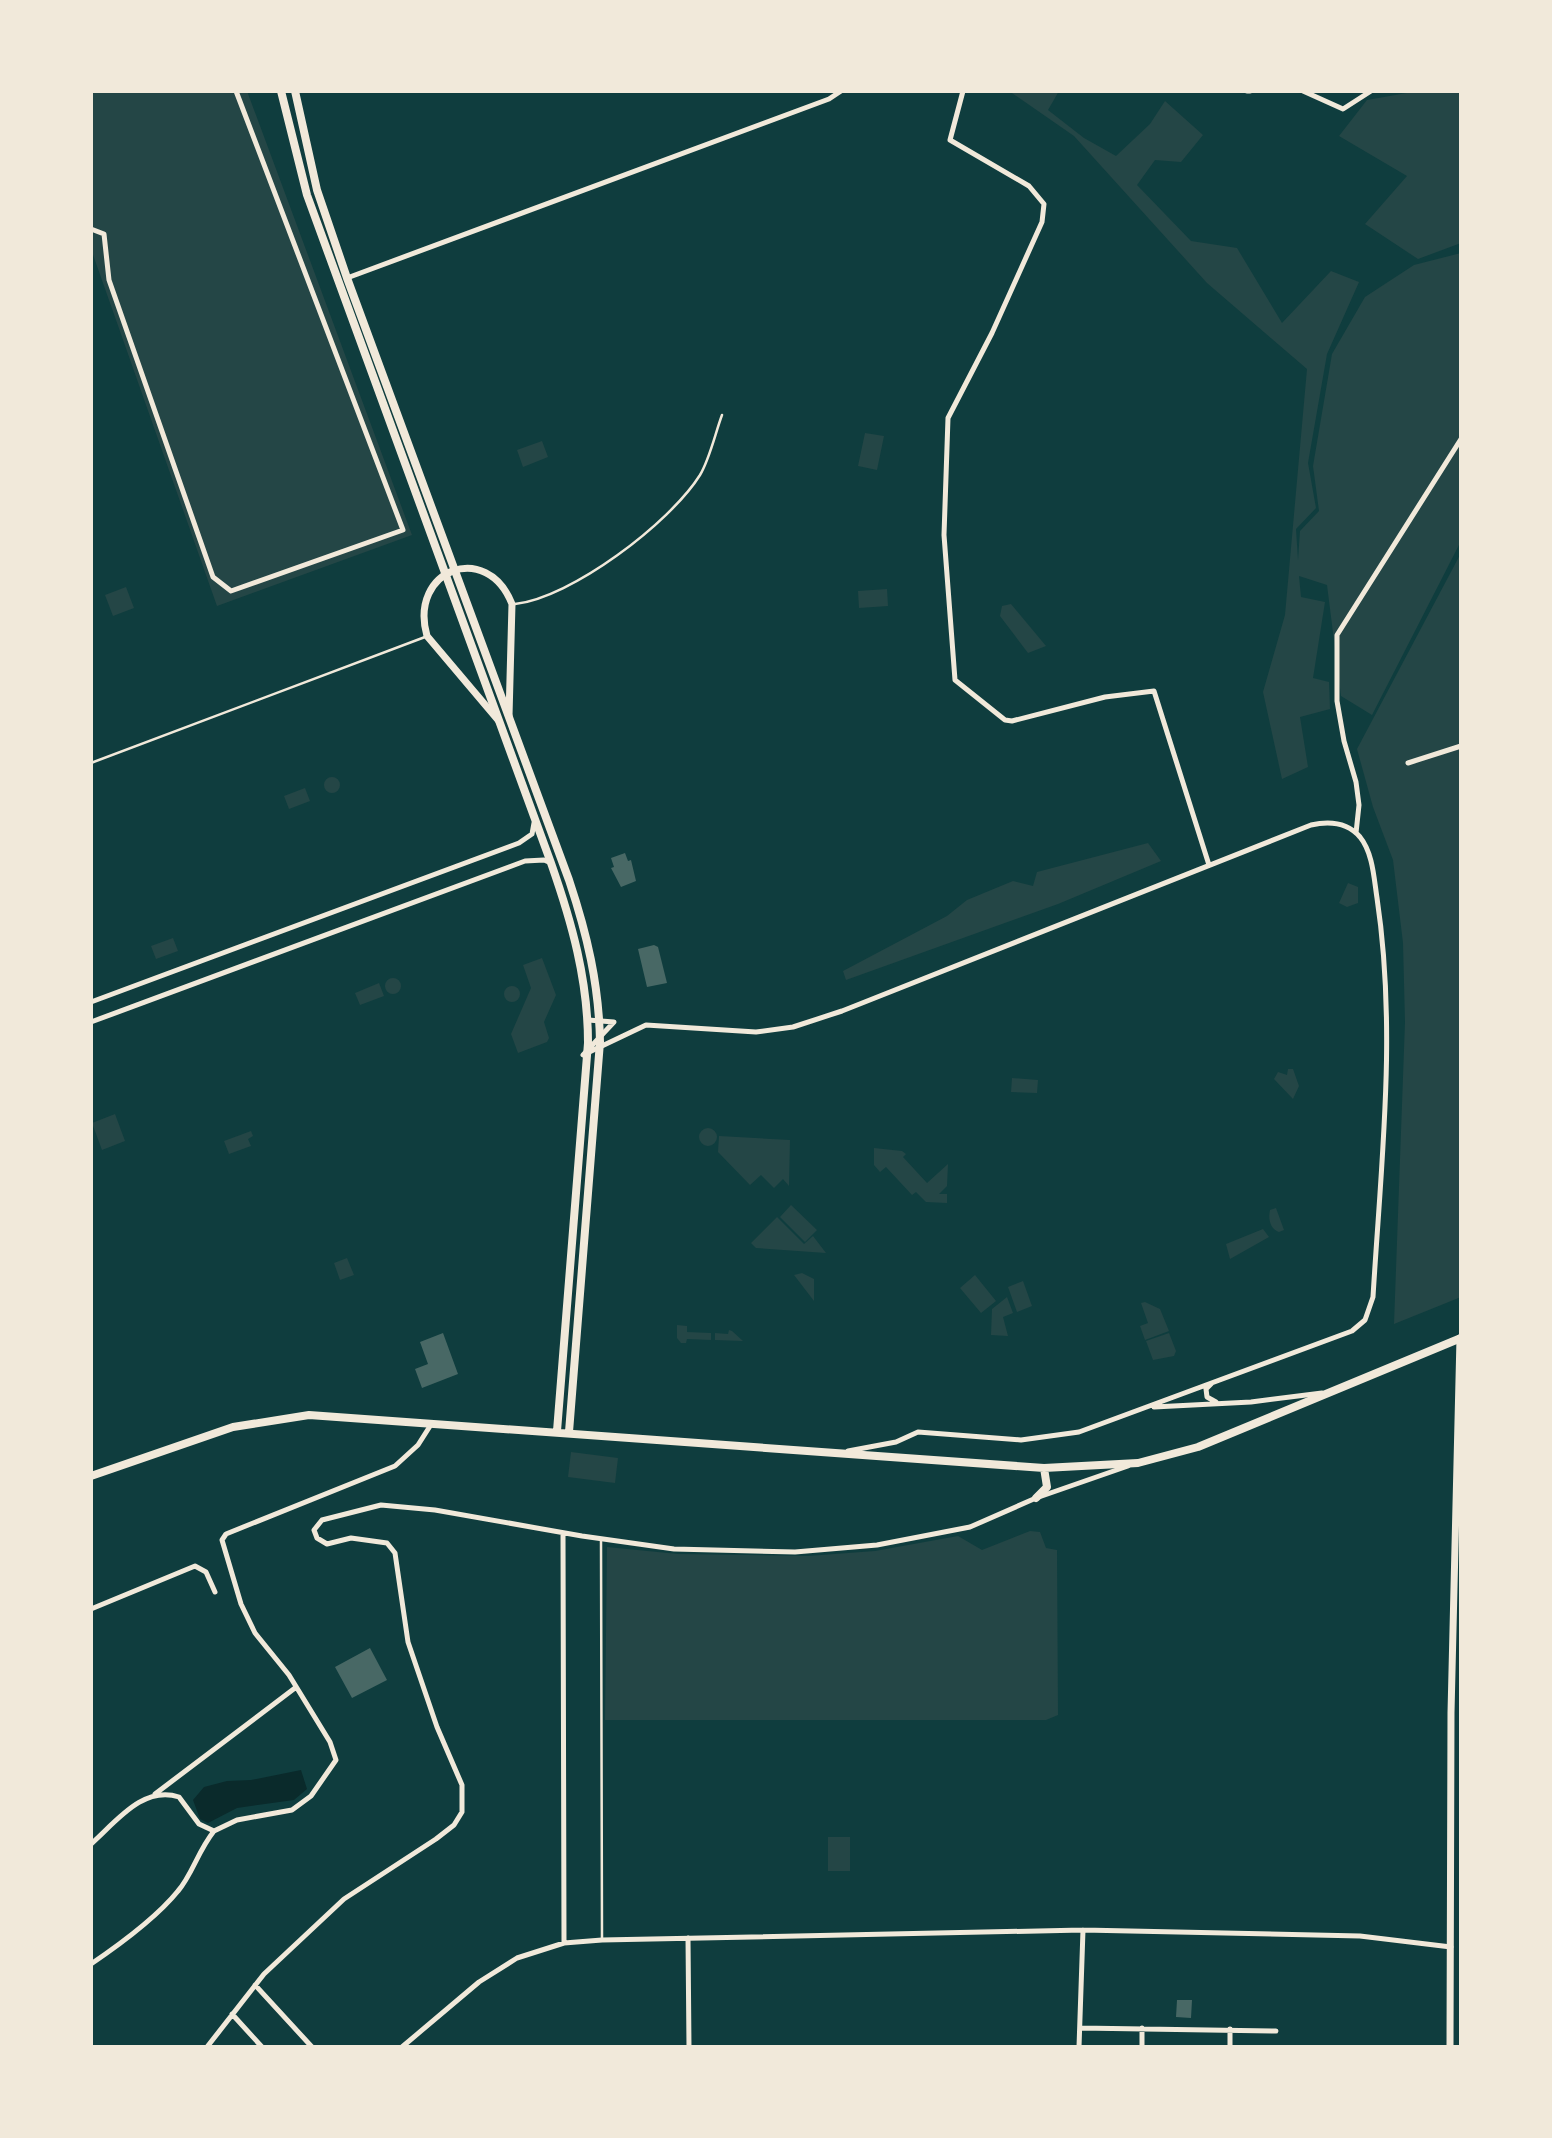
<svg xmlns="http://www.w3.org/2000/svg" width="1552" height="2138" viewBox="0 0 1552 2138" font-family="'Sofia Sans Condensed',sans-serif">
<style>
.green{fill:#244646}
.water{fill:#0a2a2b}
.building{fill:#486865}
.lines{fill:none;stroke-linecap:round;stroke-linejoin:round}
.service{stroke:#f1e9da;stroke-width:2.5}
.minor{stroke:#f1e9da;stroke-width:5}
.tertiary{stroke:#f1e9da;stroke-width:7}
.secondary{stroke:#f1e9da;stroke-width:8}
</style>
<rect width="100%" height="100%" fill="#0f3d3e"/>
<path class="green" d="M91,91H247L412,535L217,606L91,249Z
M1009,91H1059L1048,110L1084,138L1116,156L1150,124L1165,101L1203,135L1181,162L1155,160L1137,185L1191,241L1237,248L1282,323L1331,271L1359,282L1327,354L1308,463L1316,508L1296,529L1298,560L1300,531L1319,511L1313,466L1332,354L1365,297L1414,265L1461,253V541L1372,715L1341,696L1327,585L1299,576L1301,597L1325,602L1313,678L1329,682L1330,709L1300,717L1308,767L1282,779L1263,692L1285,615L1307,369L1207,283L1074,136Z
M1418,91H1461V243L1418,259L1365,224L1407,176L1339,136L1367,100Z
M865,433L884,436L877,470L858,466Z
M542,441L548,457L523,467L517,450Z
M1461,553V1297L1394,1324L1405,1022L1403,943L1393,860L1373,807L1357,749Z
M126,587L134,608L113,616L105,595Z
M887,589L888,606L859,608L858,591Z
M1011,604L1046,646L1028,653L1000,616L1002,606Z
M324 785a8 8 0 1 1 16 0a8 8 0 1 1-16 0Z
M305,788L310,801L289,809L284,796Z
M1148,843L1161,861L1058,904L846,980L843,971L947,916L967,900L1013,881L1033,886L1037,872Z
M1348,883L1358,887V903L1347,907L1339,903Z
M173,938L178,951L156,959L151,946Z
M542,958L556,995L544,1022L549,1038L547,1042L518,1053L511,1034L531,988L523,965Z
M385 986a8 8 0 1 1 16 0a8 8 0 1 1-16 0Z
M379,983L384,996L360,1005L355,993Z
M504 994a8 8 0 1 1 16 0a8 8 0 1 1-16 0Z
M1288,1069H1293L1299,1086L1293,1099L1274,1079L1278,1072L1287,1075Z
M1012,1078L1038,1080L1037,1093L1011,1092Z
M115,1114L125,1141L102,1150L92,1123Z
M699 1137a9 9 0 1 1 18 0a9 9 0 1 1-18 0Z
M251,1131L253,1136L248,1139L251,1146L229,1154L224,1141Z
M719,1136L790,1140L789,1186L783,1179L774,1188L761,1175L750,1185L718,1152Z
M874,1148L902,1151L906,1154L903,1157L927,1183L948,1164L947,1186L939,1194H947V1203L926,1202L916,1192L912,1195L886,1167L880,1172L874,1165Z
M791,1205L817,1230L805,1242L780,1217Z
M1276,1208L1284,1230L1279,1232C1270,1229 1268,1219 1270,1210Z
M777,1217L804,1244L813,1236L826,1253L756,1248L751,1243Z
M1263,1229L1269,1237L1230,1259L1226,1244Z
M347,1258L354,1275L340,1280L334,1263Z
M802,1273L814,1279V1301L794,1275Z
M975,1275L996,1301L981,1313L960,1288Z
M1023,1281L1032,1306L1017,1312L1008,1287Z
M1007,1297L1013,1313L1003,1317L1008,1336L991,1335L992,1309Z
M1145,1302L1160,1309L1169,1331L1145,1340L1140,1326L1148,1323L1141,1303Z
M677,1325L687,1326V1332L711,1333V1340L687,1339L686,1343H681L677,1338Z
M729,1330L732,1331L743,1341L715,1340V1333L728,1334Z
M1169,1333L1176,1351L1174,1356L1153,1360L1146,1341Z
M571,1452L618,1458L615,1483L568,1477Z
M1030,1531L1040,1532L1046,1548L1057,1550L1058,1715L1046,1720H605L607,1547L678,1554L808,1556L875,1551L958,1536L982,1550Z
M828,1837H850V1871H828Z"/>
<path class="water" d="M301,1770L307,1789L294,1800L237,1808L208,1823L200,1819L193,1800L204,1787L227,1781L251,1780Z"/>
<path class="building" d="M625,853L628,861L631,860L636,881L621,887L611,868L614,867L611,858Z
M654,945L658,947L667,983L647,987L638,949Z
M443,1333L458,1374L422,1388L415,1369L428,1364L420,1342Z
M370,1648L387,1680L352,1698L335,1667Z
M1177,2000H1192L1191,2018L1176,2017Z"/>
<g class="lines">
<path class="service" d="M515,604C571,598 670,523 700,475C710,458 715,434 722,415
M91,763L425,637
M601,1539L602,1939"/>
<path class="minor" d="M963,91L950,140L1029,186L1044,204L1042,222L992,333L948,418L944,535L955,680L1005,720L1012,721L1105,697L1154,691L1209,865
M1247,91H1250
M1303,91L1343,109L1371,91
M91,229L104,234L109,280L213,577L231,591L403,530L236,91
M347,278L829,99L841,91
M1408,763L1461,746
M1356,833L1359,805L1356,782L1344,741L1337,701V635L1461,439
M91,1002L519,843L532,834L534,823
M588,1020L614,1022L583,1055L646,1025L756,1032L793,1027L842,1011L1311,825C1329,821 1347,822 1360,837C1373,853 1374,879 1377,898C1397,1031 1381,1163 1373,1297L1365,1320L1352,1331L1079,1432L1021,1440L918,1432L896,1442L848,1451
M91,1022L525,861L544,860L551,863
M1211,1384L1206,1389L1207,1397L1216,1402
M1154,1407L1251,1402L1322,1393
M563,1533L564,1943L602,1940L1083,1930L1360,1936L1451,1947
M91,1609L195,1566L206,1572L215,1592
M155,1794L295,1688
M91,1844C116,1822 143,1785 179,1797L199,1824L214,1831L237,1820L292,1810L311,1796L336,1760L330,1742L289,1675L255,1633L241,1604L222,1540L226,1534L395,1466L418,1445L432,1423
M688,1938L689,2047
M91,1964C119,1945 157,1917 178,1891C192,1875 198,1851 214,1831
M255,1985L312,2047
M232,2014L262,2047
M1080,2028L1276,2031
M1230,2029V2047
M207,2047L264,1974L344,1899L436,1839L454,1825L462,1812V1785L437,1727L408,1642L395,1553L387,1543L351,1538L327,1544L317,1538L314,1530L322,1520L381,1505L435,1510L582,1536L674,1549L795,1552L877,1545L970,1527L1036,1498L1128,1466
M402,2047L479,1982L517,1958L564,1943
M1079,2047L1083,1930
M1142,2047V2028"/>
<path class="tertiary" d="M498,720L427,636C408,569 487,540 512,604L509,716
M1450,2047L1451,1713L1460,1338"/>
<path class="secondary" d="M281,91L307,195L551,863C572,923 588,980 588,1043L557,1431
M295,91L317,190L347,278L569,880C587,934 599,984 600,1042L569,1432
M91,1476L233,1427L309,1415L1044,1468L1138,1463L1198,1447L1461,1338
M1036,1498L1047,1487L1044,1468"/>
</g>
<rect width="1552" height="2138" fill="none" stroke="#f1e9da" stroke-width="186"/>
</svg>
